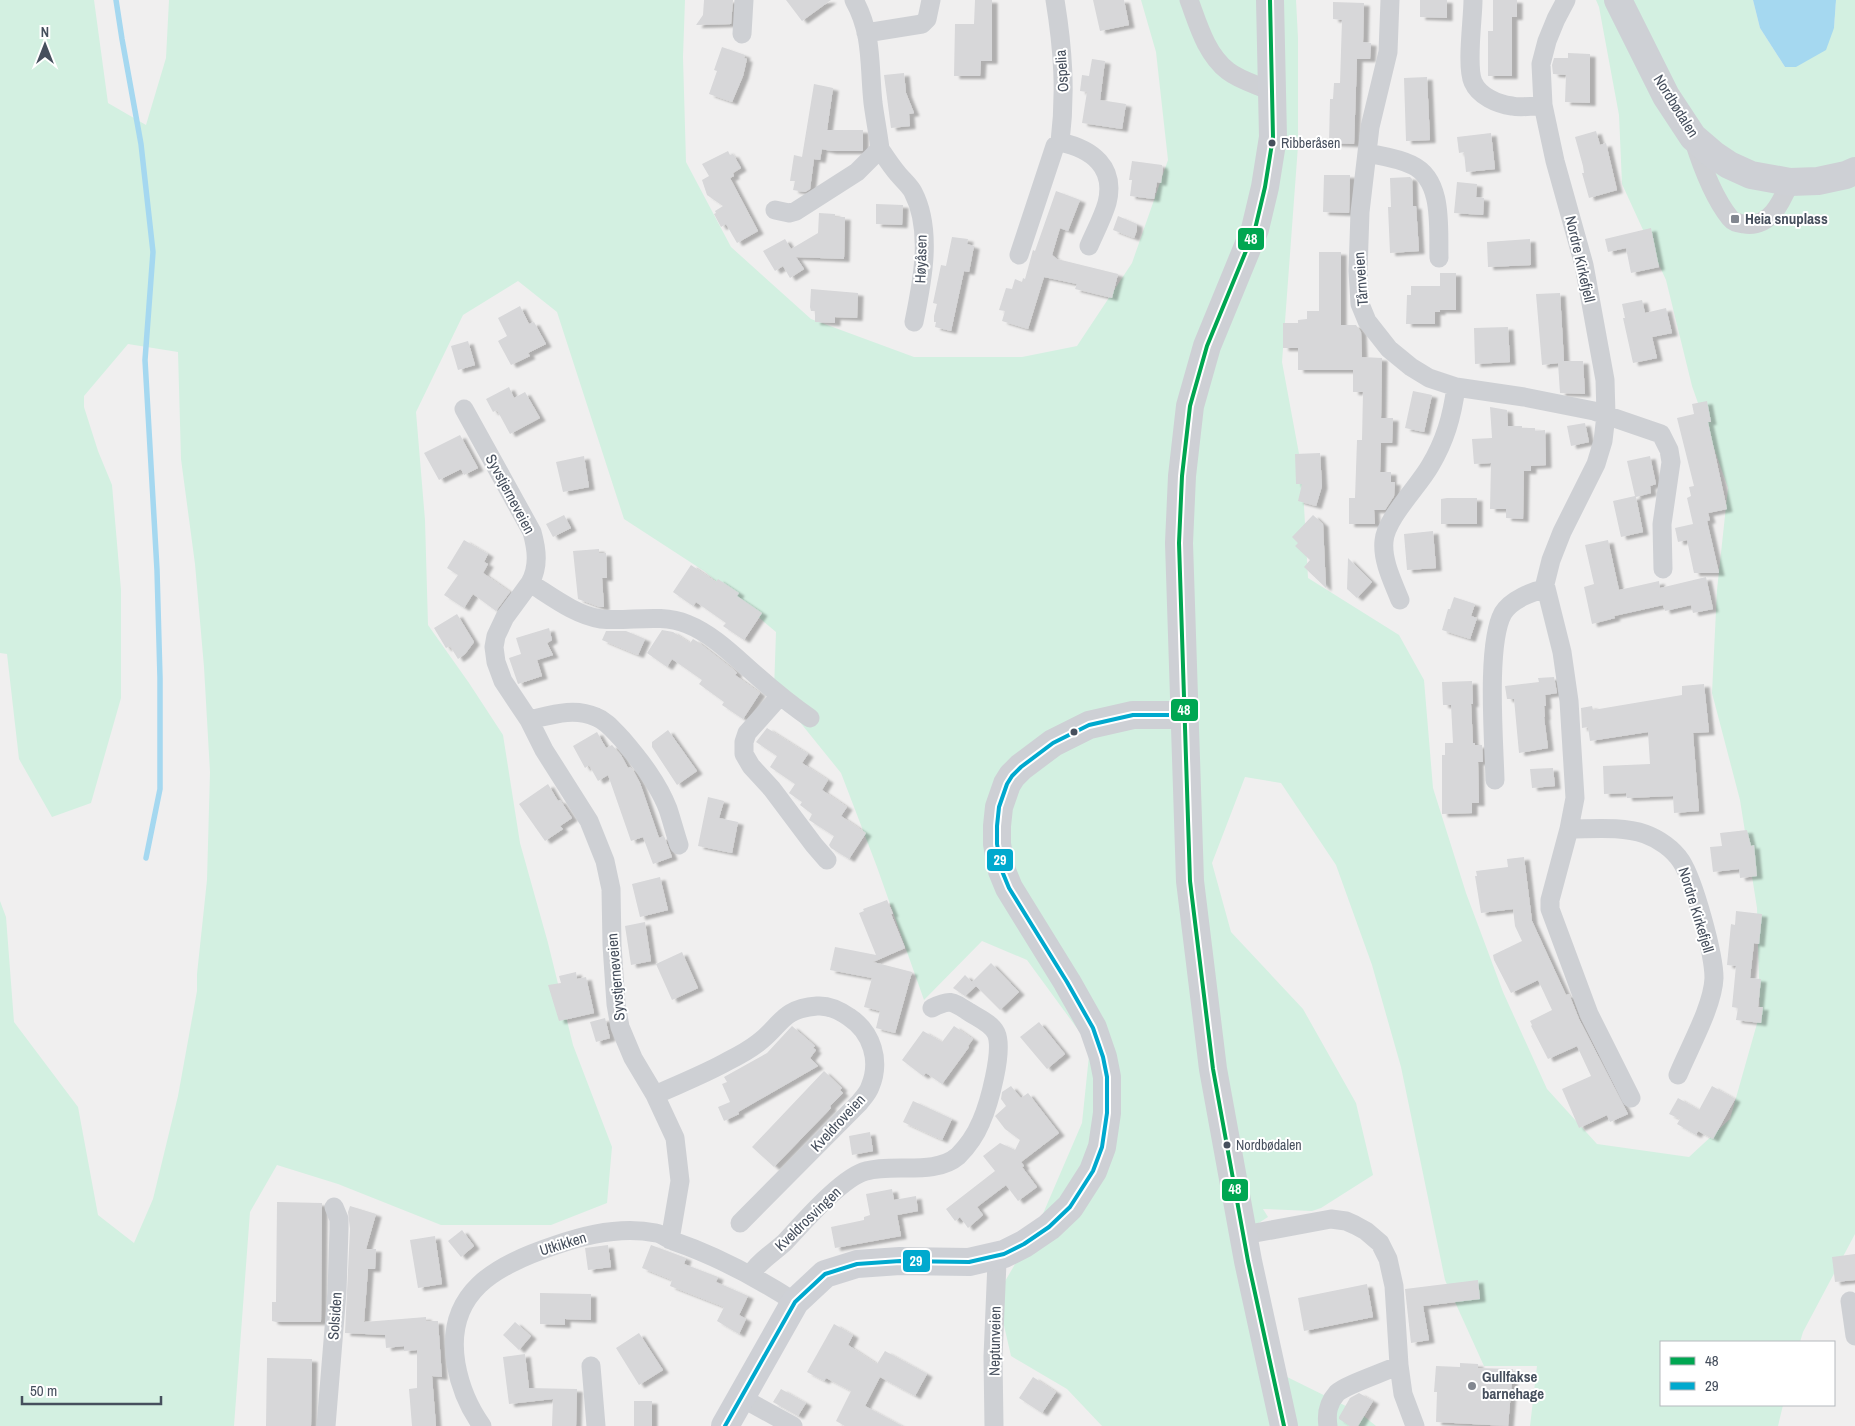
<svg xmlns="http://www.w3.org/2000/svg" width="1855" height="1426" viewBox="0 0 1855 1426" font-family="'Archivo Narrow',sans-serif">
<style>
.green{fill:#d3f0e1}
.water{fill:#a5d8f0}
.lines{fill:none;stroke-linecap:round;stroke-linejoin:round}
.stream{stroke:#a5d8f0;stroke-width:5.5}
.building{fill:#d7d7d9;filter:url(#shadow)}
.street{stroke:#ced0d4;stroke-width:19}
.secondary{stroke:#ced0d5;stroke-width:28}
.bus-1-casing{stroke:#fff;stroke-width:8}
.bus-2-casing{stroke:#fff;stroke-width:8}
.bus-1{stroke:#00a651;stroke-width:4}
.bus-2{stroke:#00a9ce;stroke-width:4}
.bus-dot{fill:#464f5d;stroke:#fff;stroke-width:2}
.poi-dot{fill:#828790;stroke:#fff;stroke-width:2}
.labels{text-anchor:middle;stroke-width:4;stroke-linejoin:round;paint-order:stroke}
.bus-label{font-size:14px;fill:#464f5d;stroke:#fff;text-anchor:start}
.street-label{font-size:15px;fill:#464f5d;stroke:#fff}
.poi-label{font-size:15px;font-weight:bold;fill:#464f5d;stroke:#fff;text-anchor:start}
.line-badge{stroke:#fff;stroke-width:2}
.badge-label{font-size:14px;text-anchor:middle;font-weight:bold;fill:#fff}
</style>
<defs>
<filter id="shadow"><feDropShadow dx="5.5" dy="3" stdDeviation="1" flood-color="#0004"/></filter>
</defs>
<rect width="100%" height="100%" fill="#f0efef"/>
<path class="green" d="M0,0H94L108,103L146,125L166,58L169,0H685L683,57L686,162L731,247L811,319L914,357H1022L1077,346L1132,263L1168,160L1156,52L1141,0H1296L1298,38V146L1282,362L1302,470L1308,578L1399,635L1424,680L1433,788L1466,893L1503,992L1547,1089L1597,1144L1689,1157L1730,1119L1760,1013L1757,908L1740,800L1712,693L1717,590L1728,488L1692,386L1666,280L1622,184L1619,115L1599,7L1596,0H1753L1760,28L1785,67L1834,28L1836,0H1855V1234L1803,1332L1800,1342H1661V1405H1783L1778,1426H1530L1537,1366H1484L1445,1280L1401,1067L1372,965L1336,865L1281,783L1245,777L1212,863L1231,932L1303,1009L1356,1103L1373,1175L1321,1208L1312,1211L1263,1209L1268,1217L1246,1231L1277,1372L1360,1413L1376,1426H1102L1067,1389L1011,1356L997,1295L1039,1223L1082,1123L1090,1046L1027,960L982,941L924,1000L877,867L841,773L774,690L776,632L704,571L624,519L557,312L518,281L463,315L416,412L425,520L428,625L469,683L503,735L520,843L548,943L573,1045L612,1147L607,1203L551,1225H441L338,1184L277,1165L250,1212L234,1426H0V901L6,917L14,1022L78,1107L98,1215L134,1243L153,1199L178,1096L197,991V974L207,880L210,772L204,667L195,564L181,459L178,352L128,344L84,396V407L98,451L112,485L121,590V698L91,803L52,817L19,759L7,654L0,653Z"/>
<path class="water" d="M1753,0H1836L1834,28L1826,50L1796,67H1785L1760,28Z"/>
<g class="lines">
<path class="stream" d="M116,0L122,39L141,144L153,252L145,360L157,570L160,678V789L146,858"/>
</g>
<path class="building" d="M704,0H733L731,24L696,25L703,15Z
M786,0H831L802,21Z
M975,0H992V61H981L980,76H954L955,24H974Z
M1093,0H1124L1129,25L1100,31Z
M1420,0H1447V18L1420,17Z
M1493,0H1517V17H1512V76H1488V31H1493Z
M1333,2L1364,3L1363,42L1371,43L1370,59H1357L1354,144L1329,143L1330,99H1333L1334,83H1340L1342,20L1333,19Z
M722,47L745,55L744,58L747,59L743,76L732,102L709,94L717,71L714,70Z
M1568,53L1590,54V103L1565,102L1566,75L1553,74L1552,65L1554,58H1568Z
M1092,59L1105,61L1100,100L1126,104L1122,129L1082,123L1087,92L1080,91L1082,75L1089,76Z
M904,73L906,93L914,113L909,114L910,126L891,128L884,75Z
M1427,77L1430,140L1406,141L1404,78Z
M814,84L833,88L827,130H863V150L862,151H831L822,149L820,160L814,159L810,189L805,192L793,190L795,181H790L794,155L802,157Z
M1596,131L1600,145L1606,143L1617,190L1589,198L1582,173H1584L1583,166L1575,137Z
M1491,133L1495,169L1466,172L1464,152L1459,153L1457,137Z
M728,151L730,155L733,154L741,168L733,173L734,176L730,178L758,231L737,243L726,224L721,227L714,214L716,213L715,211L723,206L707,195L702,180L709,176L702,164Z
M1132,161L1162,165V167L1163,168L1161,183L1157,182L1154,199L1130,196L1132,180H1129Z
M1324,175H1350L1349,213L1323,212Z
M1410,177L1412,179L1413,206H1416L1419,251L1390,253L1388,207H1391L1390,178Z
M1457,182L1477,184L1476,197L1484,198L1483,215L1454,213Z
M1056,191L1080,200L1068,231L1060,228L1052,255L1057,259L1118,274L1112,298L1075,289L1077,284L1044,277L1028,329L1002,321L1005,311L999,310L1006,288L1012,289L1015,279L1022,282L1023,278L1025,279L1033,250L1035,251Z
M876,204L903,205L902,225L876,224Z
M819,213L835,214V217H845L844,259L796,257L804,269L790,278L783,266L775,271L763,251L785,239L791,249L818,233Z
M1118,216L1137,224V230L1134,238L1113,230Z
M1651,228L1659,267L1631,273L1626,248L1608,252L1605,239Z
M952,237L968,239L967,244L974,246L969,272L964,271L951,331L935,327L936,322H934V316L937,304L933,303L941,265L946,266Z
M1530,239L1531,265L1488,267L1487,242Z
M1319,252H1341V325H1356L1361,332L1362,357L1382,358L1381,418H1393L1392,443H1381L1380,472H1391V482H1395L1394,496L1385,510H1374L1375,524H1349V498H1355L1357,440H1362L1363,392H1353V370H1298V348H1283V323H1298V320L1307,319V311H1319Z
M1440,273H1456V310H1440V312H1435V324H1406L1407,295H1411V286H1440Z
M811,289L858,293L857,318L835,317V323L815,322V311H811L810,307Z
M1560,293L1564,361H1583L1585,394L1560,393L1558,363L1542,365L1536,294Z
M1642,300L1645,313L1666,308L1672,333L1652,337L1657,358L1633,363L1623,318H1625L1622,304Z
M520,306L529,324L534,322L546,344L528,353L530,356L511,365L498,341L507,336L498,318Z
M1508,327L1510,362L1475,364L1474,328Z
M468,341L475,365L458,370L451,346Z
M509,387L514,398L525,392L540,418L510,434L497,410L493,412L486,399Z
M1413,391L1432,395L1424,432L1405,428Z
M1707,401L1711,422H1708L1727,509L1708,513L1710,520L1707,521L1719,573H1694L1687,540L1678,542L1675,528L1693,524L1687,498L1691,496L1689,487L1694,486L1677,418L1694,414L1692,404Z
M1490,407L1507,410L1508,426H1522V428H1535V431L1545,430L1546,465L1531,466V471H1524L1523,519L1506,518V509H1490L1491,463L1474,464L1472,439L1492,438Z
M1585,423L1589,442L1571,446L1567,426Z
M460,435L478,468L464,475L461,469L439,480L424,453Z
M1320,453L1322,486L1316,506L1298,501L1302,484H1296L1295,454Z
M584,456L589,487L563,492L556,462Z
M1650,456L1656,484L1650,486L1651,493L1636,497L1643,532L1621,537L1613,501L1635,496L1627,461Z
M1447,498H1477V524H1441V499Z
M564,515L571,528L553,537L546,524Z
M1313,515L1323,524L1326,588L1304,567L1310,560L1295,546L1298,543L1292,537Z
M1433,531L1436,568L1407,570L1404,534Z
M464,540L488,554L484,562L488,564L483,573L510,592L496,611L473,594L464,608L444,595L458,575L447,568Z
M1608,540L1619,590L1659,581L1660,588L1706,577L1713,609L1693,613L1691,605L1665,611L1663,605L1614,616L1615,618L1592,624L1584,587L1594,584L1585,545Z
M599,549V553H606L607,578H602L604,607H600L578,599L573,551Z
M1348,558L1372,582L1357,598L1347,589Z
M691,565L716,582L718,579L739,593L737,596L762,613L744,640L723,626L726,623L696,602L693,606L673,592Z
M1454,597L1475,604L1471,616L1477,618L1470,639L1442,630L1448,609H1450Z
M457,614L474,642L465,654L458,659L450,646L446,648L434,628Z
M549,628L552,640L547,643L553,655L537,660L542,676L518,684L509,658L521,654L516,638Z
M662,630L673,632L690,643L693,639L698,642L734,670L737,673L735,675L760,693L743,719L722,705L724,702L699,684L702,680L672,659L667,667L647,653Z
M606,631H626L645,639L638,655L602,640Z
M1554,677L1557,693L1545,695L1546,706H1544L1545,717H1544L1548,748L1519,753L1514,699H1507L1505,686L1539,682L1538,678Z
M1472,681L1473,704H1471L1473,743H1475V745H1482L1483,762H1478L1479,803H1472V813L1442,814V755H1445V743H1453L1451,705H1443L1442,682Z
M1704,684L1709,732L1693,733L1699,811L1674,813L1673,796L1627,798L1626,793L1604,794L1603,766L1650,764L1648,732L1590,741L1588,727L1582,728L1581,708L1592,706L1593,710L1682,695V686Z
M767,728L808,754L802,763L828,780L822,790L847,807L841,816L866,833L849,859L831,848L829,845L834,836L809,820L812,814L800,805L802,802L789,793L795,784L770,767L777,756L756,742Z
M668,730L697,771L677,785L652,747V742Z
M597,732L606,748L612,745L621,755L628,768L630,767L633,770L640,783L659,838L664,836L672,857L653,864L643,837L631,841L608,775L598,781L589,765L585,768L573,746Z
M1553,768L1555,786L1532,788L1530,769Z
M548,784L558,801L560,800L572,818L560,826L563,829L545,841L519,804Z
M708,797L724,801L719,818L738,822L732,853L698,846Z
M1747,830L1751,846L1754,845L1757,876L1740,878L1739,869L1713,872L1710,847L1722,846L1720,833Z
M1524,857L1532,921L1566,995L1569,994L1579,1019L1628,1114L1610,1122L1607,1115L1579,1128L1562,1089L1591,1076L1577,1046L1548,1059L1531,1026L1532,1025L1530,1021L1552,1010L1538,980L1511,993L1494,960L1493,955L1522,941L1515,926L1513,909L1481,913L1475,876H1477L1476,871L1508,867L1507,859Z
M660,877L668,910L640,917L632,884Z
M887,900L893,914H891L905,948L873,962L912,972L895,1033L876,1028L880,1011L864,1007L872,978L830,970L835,947L876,955L859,913L864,911L863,909Z
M1736,911L1762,914L1759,944L1754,943L1750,978L1761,979L1758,1007H1763L1761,1023L1736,1020L1738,1008L1732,1007L1736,966L1727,965L1731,924L1735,925Z
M645,922L651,961L631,965L625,926Z
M682,952L698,988L672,1000L656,964Z
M991,963L1019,992L1000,1010L972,982Z
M576,972L577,979L586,977L594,1013L559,1021L548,985L561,983L559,976Z
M965,975L976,986L965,996L953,988Z
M605,1018L610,1038L596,1042L590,1022Z
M1039,1022L1065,1054L1047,1069L1020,1037Z
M792,1026L815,1046L813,1048L816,1050L810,1058L818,1066L738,1112L739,1114L724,1121L718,1107L730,1102L722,1084L727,1082L724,1077L767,1053Z
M954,1026L973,1039L968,1046L969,1047L942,1084L926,1073L923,1076L902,1060L923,1031L942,1042Z
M824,1071L842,1088L840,1090L843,1093L830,1106L831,1108L774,1167L752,1147Z
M1011,1086L1021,1098L1028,1093L1059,1133L1021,1162L1024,1166L1022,1167L1037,1187L1018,1201L1006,1185L977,1207L983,1215L968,1228L960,1217L955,1221L946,1209L995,1171L983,1156L1000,1143L1015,1150L1020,1140L1005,1129L995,1116L1006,1106L1001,1099L1002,1092Z
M1712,1086L1735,1099L1713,1139L1698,1131L1696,1135L1677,1124L1680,1119L1669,1114L1678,1098L1699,1110Z
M913,1101L952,1119L942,1140L903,1122Z
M870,1132L873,1151L852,1155L849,1136Z
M892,1189L894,1200L916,1196L918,1211L897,1215L901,1236L835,1248L831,1227L864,1220V1217L870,1215L866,1194Z
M277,1202L322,1203L321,1322H276L272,1321V1302H276Z
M350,1206L376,1214L366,1249H376L375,1269H368L364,1322L426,1317V1321H438L442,1377L432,1376L436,1426H412L409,1389L417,1388V1350L404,1351V1346L386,1348L385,1335L345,1333L350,1229L348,1212Z
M462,1230L474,1246L461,1257L448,1241Z
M435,1236L442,1284L418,1288L410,1240Z
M608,1245L611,1267L588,1270L585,1248Z
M651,1245L686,1258L684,1264L718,1277L716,1282L748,1296L739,1315L746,1319L739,1334L717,1321L724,1307L670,1286L672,1280L642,1268Z
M1855,1254V1280L1835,1282L1832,1257Z
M1478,1280L1480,1299L1423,1306L1429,1340L1411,1343L1405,1289Z
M1367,1284L1373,1317L1304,1331L1298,1298Z
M540,1293L591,1294V1320L565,1319V1325L540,1324Z
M515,1322L531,1336L519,1350L503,1335Z
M834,1324L853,1335L848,1345L877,1364L885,1351L927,1374L915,1396L880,1377L865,1406L902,1426H845L836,1421L851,1391L826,1378L824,1381L807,1372Z
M639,1333L663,1370L639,1385L616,1348Z
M525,1354L529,1388L577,1389L576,1426H552L553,1399L509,1404L503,1357Z
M267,1358L312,1359L311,1426H266Z
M1460,1363L1478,1364V1368L1513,1369L1508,1426L1436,1422L1437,1392H1434L1436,1366L1460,1367Z
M1033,1377L1056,1392L1042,1413L1019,1398Z
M781,1389L806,1403L798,1416L773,1402Z
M1359,1393L1373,1401L1358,1426H1350L1339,1419V1417L1350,1398Z
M634,1401H652V1426H634Z"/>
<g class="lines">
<path class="street" d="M1189,0C1198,24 1206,54 1228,71C1238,79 1254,84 1266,89H1272
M1390,0L1388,52L1370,127L1360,212L1358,271L1360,304L1367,321L1389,349L1411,367L1429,378L1456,387L1524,397L1594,411L1661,434L1669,450L1671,462L1662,524L1663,569
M1473,0C1473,19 1466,66 1473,82C1479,96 1497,104 1512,106C1521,108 1533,106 1543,105
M1566,0L1556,19L1547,41L1541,64L1543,105L1555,161L1584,265L1605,380L1606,415L1603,441L1596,464L1562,532L1551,560L1545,584L1562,652L1569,701L1575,798L1569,829C1593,829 1622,826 1645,834C1659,839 1673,849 1681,861C1694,881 1714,954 1714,978C1713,1006 1689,1048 1678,1075
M866,33L922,24L927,19L931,0
M742,34L744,0
M1693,138C1701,164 1713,197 1730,218C1734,223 1738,223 1744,224C1770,228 1781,203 1790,182
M1060,142C1092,149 1116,167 1107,203C1103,217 1095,232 1089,246
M880,149C886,158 891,166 898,174C903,180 910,186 913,192C933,230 922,283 914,322
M1367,153C1381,156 1398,158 1412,165C1444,180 1438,229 1439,258
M775,210L789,213L796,211L857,172L880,149C878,133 875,118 873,103C869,66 873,34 854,0
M1019,255L1055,146L1060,142C1066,93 1063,49 1055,0
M464,409L532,532C537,550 539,566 530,583
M1400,600C1393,582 1382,561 1384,541C1386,518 1418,487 1430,466C1445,441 1452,417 1456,387
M780,696L747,733L744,742V754L751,766L772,789L814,845L827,860
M529,720C551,715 574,707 596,717C607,721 614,731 622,739C640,760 658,783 668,809C672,821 675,833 679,845
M1495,780C1494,741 1486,644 1503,613C1511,600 1532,591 1546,589
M1569,829L1550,900V909L1589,1014L1631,1098
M655,1095C679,1084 705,1074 728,1061C738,1056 749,1050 758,1043C782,1025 781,1009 817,1006C829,1005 839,1010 849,1017C872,1032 881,1061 870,1087C868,1093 863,1098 859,1103L740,1223
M1244,1235L1331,1219L1346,1221L1355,1225L1366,1231L1380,1243L1388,1259L1394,1286L1399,1365L1403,1394L1415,1426
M670,1240L680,1181L675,1138L655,1095L633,1058L620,1027L616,1004L612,945L611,889L605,861L589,821L544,750L529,720L503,681L496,662L494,647L496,636L505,617L530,583C551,596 575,615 601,619C629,622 660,613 687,624C710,633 730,652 748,668C768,686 788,703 810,718
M751,1274C759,1261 773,1253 784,1243C802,1224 842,1177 866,1171C894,1163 935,1176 958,1156C968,1146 976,1134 981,1122C989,1104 1004,1050 996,1033C991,1023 978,1018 969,1012C952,1001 950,999 932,1008
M1850,1301L1855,1336
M591,1366L596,1426
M742,1398L793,1426
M326,1426L337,1292L339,1229V1219L334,1207
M482,1426C469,1408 460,1386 456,1364C444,1292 496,1265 556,1245C587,1234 623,1226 656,1233C662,1234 668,1239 673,1241C717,1256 756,1277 795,1302
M994,1426L993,1357L997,1262L996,1256
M1328,1426C1326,1413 1328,1403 1337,1393C1345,1385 1385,1372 1399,1365"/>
<path class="secondary" d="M1270,0L1273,137L1265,187L1255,229L1207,346L1190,406L1182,476L1179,543L1190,881L1213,1069L1248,1261L1284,1426
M1618,0L1666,96L1693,137L1714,155L1729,165L1751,175L1790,182L1818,181L1846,175L1855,171
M725,1426L795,1302L825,1274L857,1264L900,1261L969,1262L1004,1254L1024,1244L1049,1227L1070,1207L1093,1171L1102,1147L1107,1113V1077L1103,1057L1093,1028L1067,982L1009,888L1002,871L997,844V826L999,807L1007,784L1012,776L1021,767L1053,743L1089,725L1133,715H1184"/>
<defs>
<path id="bus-1" d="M1270,0L1273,137L1265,187L1255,229L1207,346L1190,406L1182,476L1179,543L1190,881L1213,1069L1248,1261L1284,1426"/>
<path id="bus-2" d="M725,1426L795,1302L825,1274L857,1264L900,1261L969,1262L1004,1254L1024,1244L1049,1227L1070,1207L1093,1171L1102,1147L1107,1113V1077L1103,1057L1093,1028L1067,982L1009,888L1002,871L997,844V826L999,807L1007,784L1012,776L1021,767L1053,743L1089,725L1133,715H1184"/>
</defs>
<use href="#bus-1" class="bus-1-casing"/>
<use href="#bus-2" class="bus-2-casing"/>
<use href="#bus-1" class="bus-1"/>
<use href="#bus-2" class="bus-2"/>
</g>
<g class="bus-dot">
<circle cx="1272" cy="143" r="4.5"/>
<circle cx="1074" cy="732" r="4.5"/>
<circle cx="1227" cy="1145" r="4.5"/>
</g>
<g class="poi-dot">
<rect x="1730" y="214" width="10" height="10" rx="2.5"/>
<circle cx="1472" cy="1386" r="5"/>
</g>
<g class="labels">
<g class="bus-label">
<text x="1281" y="148">Ribberåsen</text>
<text x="1236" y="1150">Nordbødalen</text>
</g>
<g class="street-label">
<text transform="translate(1062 71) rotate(-94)" y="5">Ospelia</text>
<text transform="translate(1676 106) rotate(58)" y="5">Nordbødalen</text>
<text transform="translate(921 259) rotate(-88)" y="5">Høyåsen</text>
<text transform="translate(1580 259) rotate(77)" y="5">Nordre Kirkefjell</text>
<text transform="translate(1361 279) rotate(-94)" y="5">Tårnveien</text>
<text transform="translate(510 494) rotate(62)" y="5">Syvstjerneveien</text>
<text transform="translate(1696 910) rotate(73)" y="5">Nordre Kirkefjell</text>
<text transform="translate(616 977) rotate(-95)" y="5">Syvstjerneveien</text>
<text transform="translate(838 1123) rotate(-47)" y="5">Kveldroveien</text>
<text transform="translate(808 1219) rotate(-44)" y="5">Kveldrosvingen</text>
<text transform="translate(563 1244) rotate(-17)" y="5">Utkikken</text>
<text transform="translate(335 1316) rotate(-86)" y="5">Solsiden</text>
<text transform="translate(995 1341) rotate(-89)" y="5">Neptunveien</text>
</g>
<g class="poi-label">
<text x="1745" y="224">Heia snuplass</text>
<text x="1482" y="1382">Gullfakse<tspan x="1482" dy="17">barnehage</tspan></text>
</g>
</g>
<g class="line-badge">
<rect x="1237" y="227" width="28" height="24" rx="5" fill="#00a651"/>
<rect x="1170" y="698" width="29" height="24" rx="5" fill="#00a651"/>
<rect x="986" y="848" width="28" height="24" rx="5" fill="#00a9ce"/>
<rect x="1221" y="1178" width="28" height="24" rx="5" fill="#00a651"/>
<rect x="902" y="1249" width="29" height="24" rx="5" fill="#00a9ce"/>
</g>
<g class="badge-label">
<text x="1251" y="244">48</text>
<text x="1184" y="715">48</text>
<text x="1000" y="865">29</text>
<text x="1235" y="1194">48</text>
<text x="916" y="1266">29</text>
</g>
<rect x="1660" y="1341" width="175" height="65" fill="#ffffff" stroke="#b5b9be"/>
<rect x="1670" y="1357" width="25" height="8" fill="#00a651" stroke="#b5b9be"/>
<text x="1705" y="1366" font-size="15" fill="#464f5d">48</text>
<rect x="1670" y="1382" width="25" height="8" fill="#00a9ce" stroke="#b5b9be"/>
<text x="1705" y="1391" font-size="15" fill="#464f5d">29</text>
<g transform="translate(45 45)" stroke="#ffffff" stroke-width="4" paint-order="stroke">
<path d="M0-4L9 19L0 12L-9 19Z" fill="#464f5d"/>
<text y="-8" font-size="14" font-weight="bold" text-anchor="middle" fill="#464f5d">N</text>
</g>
<path d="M22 1396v8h139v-8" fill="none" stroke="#464f5d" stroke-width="2.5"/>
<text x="30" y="1396" font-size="15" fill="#464f5d" stroke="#ffffff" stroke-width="4" paint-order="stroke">50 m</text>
</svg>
